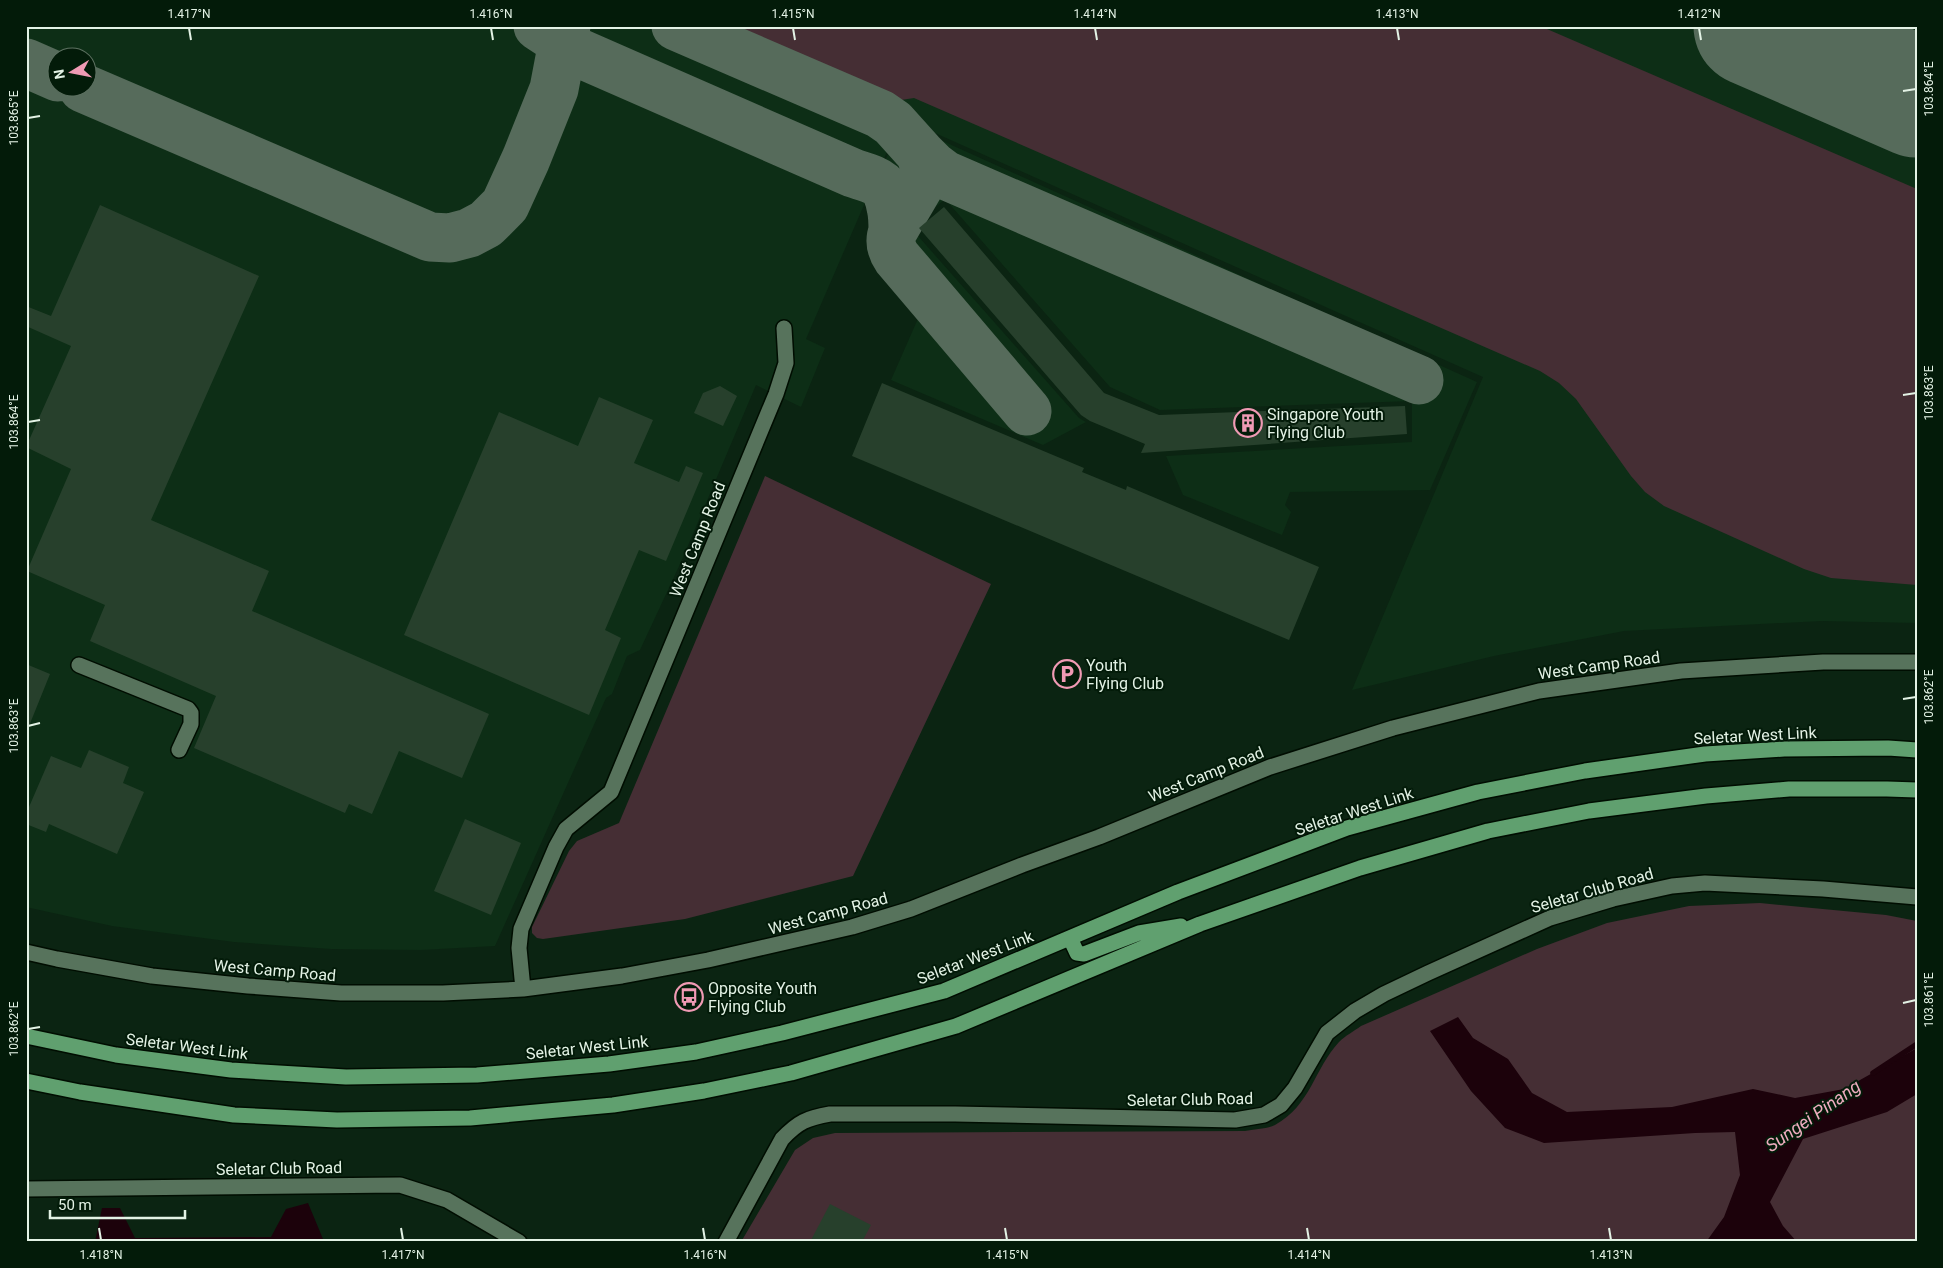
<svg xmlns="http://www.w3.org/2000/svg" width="1943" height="1268" viewBox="0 0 1943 1268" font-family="Roboto,sans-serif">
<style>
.built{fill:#0d2e16;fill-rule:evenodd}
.green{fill:#452e34}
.water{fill:#1c020b}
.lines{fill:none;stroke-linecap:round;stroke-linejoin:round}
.stream{stroke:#1c020b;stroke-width:5.5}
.taxiway{stroke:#566b5b;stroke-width:49}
.runway{stroke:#566b5b;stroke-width:121}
.building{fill:#27402c}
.minor-casing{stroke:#000d01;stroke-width:18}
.major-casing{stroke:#000d01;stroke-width:18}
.minor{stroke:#57735c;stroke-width:15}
.major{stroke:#60a06f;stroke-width:15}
.ticks{fill:none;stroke:#e3f2e5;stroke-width:2}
.labels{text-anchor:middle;stroke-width:4;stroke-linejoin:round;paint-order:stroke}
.poi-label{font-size:16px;fill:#e3f2e5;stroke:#031b09;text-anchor:start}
.street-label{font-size:16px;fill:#e3f2e5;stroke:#031b09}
.water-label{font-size:18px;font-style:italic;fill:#eeacbf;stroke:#031b09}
.neatline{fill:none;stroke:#e3f2e5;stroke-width:2}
.ticks-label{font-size:12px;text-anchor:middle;fill:#e3f2e5}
</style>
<rect width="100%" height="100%" fill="#0b2412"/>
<path class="built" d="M26,26H1917V623L1822,621L1624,631L1494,656L1352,690L1483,377L908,121L899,124L806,339L825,348L801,407L756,385L681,562L640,650L627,656L612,694L606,698L495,946L421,950L331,949L234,942L112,926L26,907ZM58,58H88V88H58Z
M905,124L1477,382L1430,490L1290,492L1285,505L1291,512L1282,535L1183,495L1166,456L1412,442V401L1160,410L1110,387L945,199L911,228L1079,418L1086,422L1043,445L891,380L920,314L867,250L874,216L868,199L900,127Z"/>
<path class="green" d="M710,26H1540L1917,189V585L1831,578L1804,569L1664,506L1645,492L1631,476L1576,399L1559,383L1540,371L914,98L888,102Z
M765,476L991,584L853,876L685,919L543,939L537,938L532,933V927L569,851L577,841L619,823Z
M1760,903L1886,915L1917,921V1242H741L795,1150L813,1138L835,1133L1245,1131C1254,1129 1267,1129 1275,1125C1311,1105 1314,1069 1339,1042C1345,1036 1354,1031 1361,1026L1537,949L1607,923L1689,906Z"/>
<path class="water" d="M1458,1017L1473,1038L1508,1059L1532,1093L1567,1112L1672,1107L1753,1089L1795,1098L1844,1089L1917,1048V1094L1887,1112L1803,1139L1770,1202L1783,1226L1797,1242H1706L1724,1217L1740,1175L1735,1132L1695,1133L1544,1143L1505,1128L1471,1091L1430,1031Z
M308,1203L323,1239L330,1242H95L102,1208H120L135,1238L271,1237L286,1209Z"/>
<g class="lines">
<path class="stream" d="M1873,1073L1917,1044"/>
<path class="taxiway" d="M538,26L579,53L853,173C877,181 886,181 891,207C893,215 893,222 893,231
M676,26L880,114L893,123L920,153L925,167L924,178L893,231C889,241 891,249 897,258L1027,411
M26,63L58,77
M83,88L430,237L450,238L469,233L486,224L505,205L526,159L554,89L566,26
M920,153L933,166L945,175L1419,380"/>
<path class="runway" d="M1754,26L1917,97"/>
</g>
<path class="building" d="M100,205L259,276L151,520L269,571L252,611L489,714L462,778L399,751L372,814L349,804L345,813L194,748L216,696L90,641L105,605L27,571L71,469L26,447L71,346L26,326V306L51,316Z
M944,207L1104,393L1159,415L1405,406L1407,434L1141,453L1145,444L1090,421L1081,415L919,228Z
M882,383L1084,468L1082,472L1126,490L1127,486L1319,567L1289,640L852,456Z
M720,386L737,396L723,426L694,413L703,393Z
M599,397L653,420L634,463L679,482L686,466L703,473L666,561L639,550L605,630L621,638L589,715L404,635L499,412L578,446Z
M26,664L50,674L27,731H26Z
M89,750L129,767L123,783L144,792L117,854L49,824L46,832L26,824V814L51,756L81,768Z
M465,819L521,843L491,915L434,891Z
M830,1204L871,1225L862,1242H810Z"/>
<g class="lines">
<defs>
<path id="minor" d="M79,665L188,709L191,713V724L179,750
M26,952L57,959L152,976L248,986L341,993H443L523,989L622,976L708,960L852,927L911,909L1022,865L1099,837L1270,767L1393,728L1539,691L1681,671L1823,662H1917
M523,989L519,948L521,929L556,847L566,829L611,792L776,394L786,363L784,328
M26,1189L400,1185L447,1200L519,1242
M726,1242L782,1139C798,1122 807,1118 830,1114H955L1235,1120L1264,1115L1281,1105L1295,1088L1327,1033L1355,1011L1384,994L1428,973L1550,918L1613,899L1672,886L1705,883L1823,889L1917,897"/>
<path id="major" d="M1070,938L1077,953L1084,954L1139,933L1181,926
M26,1036L116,1055L231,1070L346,1077L477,1075L609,1064L696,1052L782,1033L944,991L1178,892L1347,828L1478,792L1585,771L1705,754L1784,749L1888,748L1917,750
M26,1081L80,1092L234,1115L337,1120L470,1118L613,1105L704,1091L791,1073L956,1026L1200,924L1360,868L1488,831L1589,811L1706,796L1789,789H1887L1917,790"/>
</defs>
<use href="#minor" class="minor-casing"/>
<use href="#major" class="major-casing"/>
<use href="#minor" class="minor"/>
<use href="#major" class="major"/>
</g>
<path class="ticks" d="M189,28L191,40M491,28L493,40M793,28L795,40M1095,28L1097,40M1397,28L1399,40M1699,28L1701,40M1903,91L1916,89M28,118L40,116M1903,395L1916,393M28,422L40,420M1903,699L1916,697M28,726L40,723M1903,1003L1916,1000M28,1029L40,1027M99,1228L101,1240M401,1228L403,1240M703,1228L705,1240M1005,1228L1007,1240M1307,1228L1309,1240M1609,1228L1611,1240"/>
<defs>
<symbol id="building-ring" viewBox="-11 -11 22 22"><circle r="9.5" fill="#031b09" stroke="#f09ab4" stroke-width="1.5"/><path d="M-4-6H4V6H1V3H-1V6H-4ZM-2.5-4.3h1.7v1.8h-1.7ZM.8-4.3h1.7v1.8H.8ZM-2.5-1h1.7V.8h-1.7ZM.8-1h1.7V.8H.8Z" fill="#f09ab4"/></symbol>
<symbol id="parking-ring" viewBox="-11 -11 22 22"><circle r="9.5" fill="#031b09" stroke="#f09ab4" stroke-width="1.5"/><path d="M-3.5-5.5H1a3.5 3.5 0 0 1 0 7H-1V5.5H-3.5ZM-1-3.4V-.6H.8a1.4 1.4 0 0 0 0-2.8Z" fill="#f09ab4"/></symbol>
<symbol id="bus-ring" viewBox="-11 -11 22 22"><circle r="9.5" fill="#031b09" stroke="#f09ab4" stroke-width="1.5"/><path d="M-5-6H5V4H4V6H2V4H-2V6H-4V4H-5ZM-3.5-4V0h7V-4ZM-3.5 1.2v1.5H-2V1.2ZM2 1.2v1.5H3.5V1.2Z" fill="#f09ab4"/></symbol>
</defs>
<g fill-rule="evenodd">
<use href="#building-ring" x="1232" y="407" width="32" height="32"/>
<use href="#parking-ring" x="1051" y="658" width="32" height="32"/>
<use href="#bus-ring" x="673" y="981" width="32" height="32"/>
</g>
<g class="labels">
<g class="poi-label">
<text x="1267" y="420">Singapore Youth<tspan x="1267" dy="18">Flying Club</tspan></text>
<text x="1086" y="671">Youth<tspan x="1086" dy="18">Flying Club</tspan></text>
<text x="708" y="994">Opposite Youth<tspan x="708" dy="18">Flying Club</tspan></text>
</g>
<g class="street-label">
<text transform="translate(697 539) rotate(-68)" y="6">West Camp Road</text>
<text transform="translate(1599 665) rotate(-8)" y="6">West Camp Road</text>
<text transform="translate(1755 735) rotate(-3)" y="6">Seletar West Link</text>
<text transform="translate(1206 774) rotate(-22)" y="6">West Camp Road</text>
<text transform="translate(1354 811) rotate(-18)" y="6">Seletar West Link</text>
<text transform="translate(1592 890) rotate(-16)" y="6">Seletar Club Road</text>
<text transform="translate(828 913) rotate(-15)" y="6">West Camp Road</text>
<text transform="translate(975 957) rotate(-21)" y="6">Seletar West Link</text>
<text transform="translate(275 970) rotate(5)" y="6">West Camp Road</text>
<text transform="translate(187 1046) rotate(7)" y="6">Seletar West Link</text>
<text transform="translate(587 1047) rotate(-6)" y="6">Seletar West Link</text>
<text transform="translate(1190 1099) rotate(-1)" y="6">Seletar Club Road</text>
<text transform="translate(279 1168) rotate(-1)" y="6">Seletar Club Road</text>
</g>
<g class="water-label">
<text transform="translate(1813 1116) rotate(-35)" y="6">Sungei Pinang</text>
</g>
</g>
<rect width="1943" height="1268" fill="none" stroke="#031b09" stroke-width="55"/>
<g transform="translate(72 72) rotate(260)"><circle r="24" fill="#031b09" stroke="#5d7161"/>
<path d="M0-4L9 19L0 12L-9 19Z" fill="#f09ab4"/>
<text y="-8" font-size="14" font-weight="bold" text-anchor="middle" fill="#e3f2e5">N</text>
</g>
<path d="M50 1210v8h135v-8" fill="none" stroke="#e3f2e5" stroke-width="2.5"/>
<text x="58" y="1210" font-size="15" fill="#e3f2e5" stroke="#031b09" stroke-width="4" paint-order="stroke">50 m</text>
<rect x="28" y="28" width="1888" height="1212" class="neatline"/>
<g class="ticks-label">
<text x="189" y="18">1.417°N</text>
<text x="491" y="18">1.416°N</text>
<text x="793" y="18">1.415°N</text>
<text x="1095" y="18">1.414°N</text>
<text x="1397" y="18">1.413°N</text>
<text x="1699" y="18">1.412°N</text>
<text transform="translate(1929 89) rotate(-90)" y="4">103.864°E</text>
<text transform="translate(14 118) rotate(-90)" y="4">103.865°E</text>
<text transform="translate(1929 393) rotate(-90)" y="4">103.863°E</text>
<text transform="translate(14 422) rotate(-90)" y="4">103.864°E</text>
<text transform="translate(1929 697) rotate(-90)" y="4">103.862°E</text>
<text transform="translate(14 726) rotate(-90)" y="4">103.863°E</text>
<text transform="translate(1929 1000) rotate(-90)" y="4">103.861°E</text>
<text transform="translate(14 1029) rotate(-90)" y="4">103.862°E</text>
<text x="101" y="1259">1.418°N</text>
<text x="403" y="1259">1.417°N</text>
<text x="705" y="1259">1.416°N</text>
<text x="1007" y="1259">1.415°N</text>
<text x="1309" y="1259">1.414°N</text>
<text x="1611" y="1259">1.413°N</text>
</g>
</svg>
